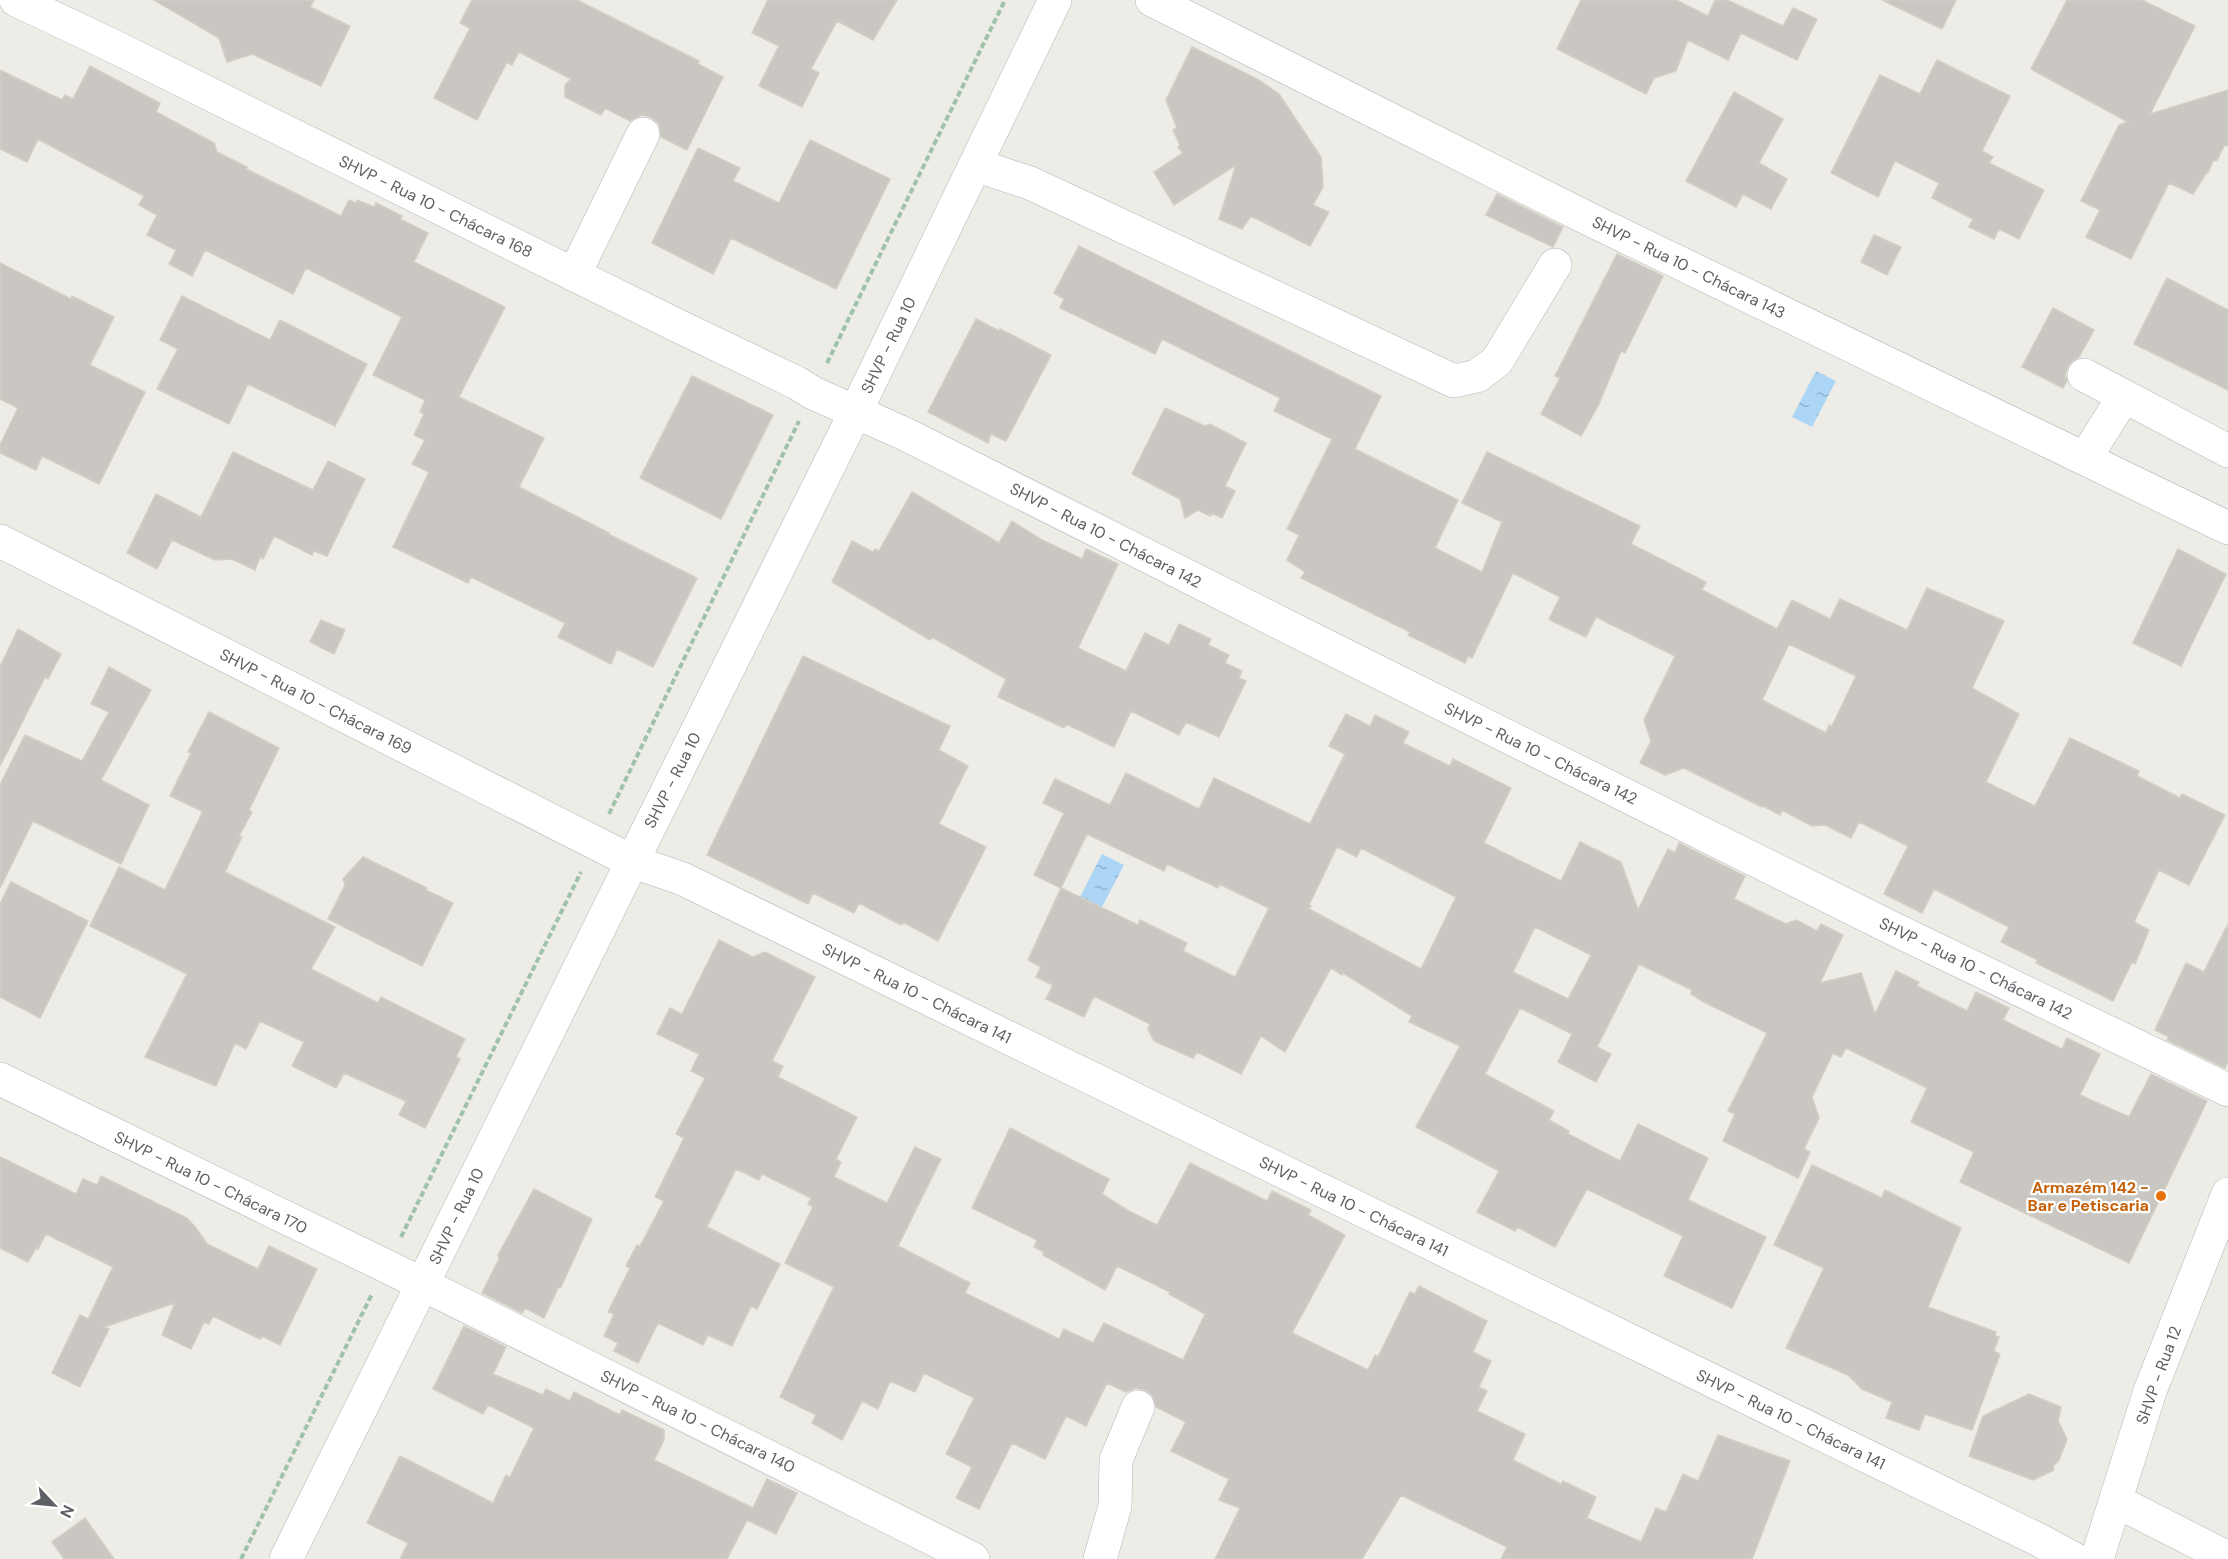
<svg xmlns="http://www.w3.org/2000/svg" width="2228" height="1559" viewBox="0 0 2228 1559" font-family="'DM Sans',sans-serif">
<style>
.water{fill:url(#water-ripples)}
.building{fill:#cac7c2;stroke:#d2cec4;stroke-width:1.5;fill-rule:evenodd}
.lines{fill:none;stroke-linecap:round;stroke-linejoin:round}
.minor-casing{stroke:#b3b5b9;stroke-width:34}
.path{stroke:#9ec3a9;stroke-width:4;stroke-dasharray:6 3;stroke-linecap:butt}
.minor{stroke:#fff;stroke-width:33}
.food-dot{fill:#e8710a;stroke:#fff;stroke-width:2}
.labels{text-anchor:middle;stroke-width:4.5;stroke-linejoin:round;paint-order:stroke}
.street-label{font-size:16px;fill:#5d6064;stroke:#fff}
.food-label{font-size:16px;font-weight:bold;fill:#c56008;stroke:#fff;text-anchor:end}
</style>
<defs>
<pattern id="water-ripples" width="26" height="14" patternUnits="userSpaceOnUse" patternTransform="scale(1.5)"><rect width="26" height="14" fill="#add6f6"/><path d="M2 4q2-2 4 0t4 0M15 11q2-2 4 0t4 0" fill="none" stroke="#90b1cb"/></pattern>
</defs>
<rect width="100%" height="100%" fill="#eeece6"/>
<path class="water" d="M1816,371L1836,381L1812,427L1792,417Z
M1102,854L1124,865L1101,909L1079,899Z"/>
<path class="building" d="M154,0H314L310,7L350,26L321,86L252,54L227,62L219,38Z
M472,0H577L699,61L698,64L723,77L687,150L661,137L659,124L651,117L641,115L630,121L605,108L601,115L565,97V85L571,79L519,52L512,65L507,62L477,120L434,98L470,28L460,23Z
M768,0H897L873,40L837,21L811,69L819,73L802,107L759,86L779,46L752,33Z
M1581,0H1676L1708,16L1715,0H1727L1783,26L1793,8L1817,19L1797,60L1741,33L1728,60L1688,40L1676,71L1654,78L1646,94L1557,49Z
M1882,0H1956L1942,29Z
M2067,0H2142L2195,26L2150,114L2228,90V145L2224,146L2217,160L2213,161L2208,173L2207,172L2193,194L2169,183L2131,259L2086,237L2100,210L2081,201L2119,125L2128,122L2031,69Z
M1192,47L1257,79L1279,94L1321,157L1323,187L1313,205L1329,212L1310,246L1251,216L1242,229L1219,219L1236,165L1174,205L1154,172L1183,153L1178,147L1180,145L1173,130L1177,128L1166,100Z
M1937,60L2010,96L1982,151L1993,157L1989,163L2044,190L2019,239L1999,229L1994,239L1969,227L1973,219L1932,198L1939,183L1895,161L1878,197L1831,173L1880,75L1920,94Z
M90,66L160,103L156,112L214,143L217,152L247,167L246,169L341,216L349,200L356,203L357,200L374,207L376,203L402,216L400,219L428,233L414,262L505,307L459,397L544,438L519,487L609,533L608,534L697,578L653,667L617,649L611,664L558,637L565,623L471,577L468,583L393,547L429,472L412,464L425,440L414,435L424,414L420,412L425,400L373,375L402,317L306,268L293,294L205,250L192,276L169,264L176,250L147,235L157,215L139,205L144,196L38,139L27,162L0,149V70L62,100L65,95L73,99Z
M1734,92L1783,119L1759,163L1787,179L1771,209L1743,194L1736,207L1686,181Z
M810,140L890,179L836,289L731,238L713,274L652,243L698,148L740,168L733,181L779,203Z
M1497,194L1563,227L1553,247L1486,215Z
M1874,235L1901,247L1887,275L1861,262Z
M1079,246L1381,396L1355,449L1458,500L1435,548L1482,572L1502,522L1462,503L1487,452L1640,526L1631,544L1706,582L1702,590L1777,629L1792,600L1830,619L1840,599L1907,630L1927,588L2004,621L1972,688L2019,714L1986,782L2035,806L2070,738L2139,771L2137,776L2180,798L2182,794L2225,815L2189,885L2159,870L2134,922L2149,930L2135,964L2132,962L2113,1001L2036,963L2038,960L2001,942L2009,927L1934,889L1922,913L1884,894L1908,846L1859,822L1851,838L1825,825L1812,826L1782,810L1780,815L1763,806L1762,807L1684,768L1665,775L1640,763L1651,741L1644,720L1675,656L1596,617L1586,637L1552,621L1549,619L1560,597L1513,573L1472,658L1468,656L1465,663L1408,635L1410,632L1301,578L1305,572L1287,560L1299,535L1287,529L1332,439L1274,411L1280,398L1162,339L1155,354L1060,308L1064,299L1054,293ZM1789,644L1856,676L1832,726L1829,725L1826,733L1762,700Z
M1617,254L1663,276L1625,353L1621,351L1599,404L1581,436L1541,414L1560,378L1555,376Z
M0,263L71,299L72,296L114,317L90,365L145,392L99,484L42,456L36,470L0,453V445L18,408L0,399Z
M2167,278L2228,310V390L2134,344Z
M182,296L270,340L280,320L367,364L335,426L248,384L229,424L157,389L178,349L160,340Z
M2053,308L2094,330L2079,357L2074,360L2068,366L2065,375L2067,381L2063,388L2022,367Z
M976,319L999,331L1000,329L1051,355L1006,441L991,434L988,443L928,412Z
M692,376L773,415L721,519L640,478Z
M1165,408L1205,426L1210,424L1246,443L1225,486L1235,491L1222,518L1212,513L1210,516L1198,510L1185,518L1180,499L1132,474Z
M233,452L313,490L328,461L365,479L327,556L314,551L312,555L274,536L263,559L260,557L255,570L232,559L215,560L172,540L157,569L127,553L156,494L201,517Z
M912,492L999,543L1012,521L1040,539L1082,559L1086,549L1118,564L1078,648L1126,671L1145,633L1169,645L1179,624L1211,639L1208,645L1229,655L1225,663L1242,671L1239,678L1246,681L1219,737L1186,722L1179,735L1131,711L1114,747L1066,724L1064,728L998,697L1006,679L932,637L930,640L832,582L852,541L873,552L875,549L879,551Z
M2178,549L2226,574L2181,666L2133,643Z
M321,620L345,630L334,654L310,642Z
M18,629L61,654L48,679L45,677L0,766V667Z
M803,656L950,726L939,750L968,766L939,824L986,847L938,941L903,922L901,925L859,903L854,913L813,893L808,904L707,855Z
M109,667L151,690L101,780L149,805L121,864L33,821L0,888V785L25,735L82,761L109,712L91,704Z
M209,712L279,748L249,810L252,812L239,836L242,837L225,872L335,927L311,969L378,1003L381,997L465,1039L456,1057L460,1059L425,1128L399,1115L406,1101L344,1073L336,1088L292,1066L304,1042L260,1021L246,1049L235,1043L216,1086L145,1057L187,974L90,926L119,867L165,890L201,815L202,811L170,796L191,753L188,752Z
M1346,714L1370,726L1375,715L1409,732L1403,743L1450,766L1453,759L1511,788L1484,843L1561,881L1580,842L1621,862L1638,910L1668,849L1675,853L1679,843L1745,876L1734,899L1786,924L1796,920L1817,931L1821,924L1843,935L1820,983L1861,973L1875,1014L1896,971L1919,982L1917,986L1967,1011L1976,992L2009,1008L2003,1020L2062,1049L2067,1038L2100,1054L2080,1095L2129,1117L2151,1074L2207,1101L2129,1263L1960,1182L1974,1152L1911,1122L1927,1088L1846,1048L1841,1057L1833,1053L1812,1097L1819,1118L1804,1149L1810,1152L1798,1178L1723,1141L1735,1114L1728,1111L1767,1033L1704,1002L1691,994L1692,990L1639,964L1597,1047L1611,1054L1596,1082L1558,1062L1572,1034L1520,1008L1485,1074L1554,1111L1549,1120L1569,1131L1568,1134L1620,1161L1638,1124L1708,1158L1688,1200L1766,1237L1732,1308L1664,1276L1683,1236L1587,1189L1555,1247L1517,1227L1515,1231L1477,1212L1499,1171L1416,1127L1460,1046L1409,1022L1412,1016L1343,973L1342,975L1331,968L1285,1052L1261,1036L1241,1074L1197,1052L1193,1058L1154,1041L1148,1029L1150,1024L1094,996L1084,1017L1046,999L1053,985L1036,977L1041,967L1028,960L1061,888L1034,875L1064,813L1043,803L1055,779L1110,805L1126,773L1199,809L1214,778L1310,824L1345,754L1329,746ZM1087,834L1164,871L1167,864L1218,888L1219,884L1269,908L1235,977L1183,951L1187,943L1140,920L1138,925L1061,888ZM1337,847L1357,857L1361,848L1456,897L1421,969L1309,909L1311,906L1309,905ZM1535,927L1591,955L1568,999L1513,972Z
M363,857L427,888L426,890L453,903L422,966L328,919L345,885L343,879Z
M11,882L88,921L40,1018L0,997V904Z
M2228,924V1061L2225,1068L2167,1040L2169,1037L2155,1030L2186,963L2204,972Z
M719,940L753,957L765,952L815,977L772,1061L783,1066L778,1077L857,1117L836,1159L841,1162L834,1177L887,1203L915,1147L941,1159L898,1246L970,1283L965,1293L1059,1339L1064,1329L1093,1343L1104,1323L1183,1360L1205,1314L1169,1294L1170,1292L1117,1266L1105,1290L1043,1255L1044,1252L1034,1247L1037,1240L972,1208L1010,1128L1109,1179L1102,1194L1127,1210L1157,1225L1190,1163L1267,1201L1272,1191L1311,1210L1308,1215L1345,1235L1292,1333L1368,1370L1375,1355L1378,1357L1410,1292L1415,1294L1419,1286L1487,1321L1473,1352L1491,1361L1479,1387L1487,1391L1477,1411L1525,1434L1513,1460L1561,1484L1563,1481L1596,1497L1587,1518L1641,1542L1656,1508L1666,1512L1683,1474L1698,1481L1718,1435L1790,1461L1752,1559H1501L1507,1547L1401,1495L1362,1559H1215L1240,1508L1219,1500L1229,1479L1171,1451L1186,1422L1156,1407L1152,1395L1145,1390L1136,1388L1126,1392L1107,1383L1086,1426L1066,1416L1045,1459L1012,1443L979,1509L956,1498L972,1467L946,1454L974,1398L924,1373L915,1392L890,1381L878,1409L862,1401L842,1440L812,1423L816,1415L780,1397L834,1287L785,1263L813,1207L808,1204L811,1198L762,1174L759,1180L736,1169L707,1227L780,1264L757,1309L751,1306L732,1346L708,1335L703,1345L658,1323L638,1363L614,1351L618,1343L604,1336L614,1314L608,1312L630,1268L626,1266L637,1245L640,1246L664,1201L655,1197L684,1138L676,1134L705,1078L691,1071L699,1054L657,1034L670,1008L682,1014Z
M0,1157L76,1194L83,1179L97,1185L101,1176L187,1218L196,1228L207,1244L258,1269L269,1246L317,1269L280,1345L262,1336L260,1339L213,1316L209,1324L204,1322L191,1349L162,1335L175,1303L104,1327L109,1329L80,1387L52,1373L80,1315L88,1319L113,1267L46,1234L38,1249L36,1248L28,1262L0,1248Z
M1812,1165L1882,1198L1885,1190L1961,1228L1928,1307L1996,1332L1995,1336L1999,1337L1994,1351L2000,1354L1972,1430L1925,1414L1919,1430L1886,1418L1892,1402L1862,1389L1848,1375L1786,1348L1824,1268L1774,1245Z
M534,1189L592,1219L561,1287L558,1288L544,1318L525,1308L522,1313L482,1293L499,1259L498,1255Z
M464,1326L506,1347L493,1374L543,1395L546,1389L570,1401L574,1392L620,1415L622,1410L664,1430V1440L654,1460L753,1508L767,1479L797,1493L776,1534L747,1520L727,1559H400L408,1543L367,1523L400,1456L493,1503L506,1475L510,1477L534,1428L488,1405L483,1414L433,1389Z
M2029,1394L2061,1407L2058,1421L2067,1439L2059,1460L2053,1466L2054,1470L2033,1480L1969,1456L1983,1416Z
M85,1518L114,1559H64L52,1542Z"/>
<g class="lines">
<defs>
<path id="minor" d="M16,0L109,44L672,323L797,383L813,393L905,434L1324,645L1900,932L2228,1090
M1152,0L1595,222L2228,528
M975,165L1030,183L1454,381L1477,376L1497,361L1555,265
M574,275L643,134
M2084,375L2228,451
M2086,457L2124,396
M0,541L631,861L683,879L2039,1540L2074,1559
M0,1079L386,1266L973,1559
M2116,1501L2228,1558
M286,1559L856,411L1055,0
M1100,1559L1115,1506L1116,1460L1138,1407
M2097,1559L2150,1391L2228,1194"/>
</defs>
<use href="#minor" class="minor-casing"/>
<path class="path" d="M827,363L1005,0
M609,814L799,421
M401,1237L581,872
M241,1559L372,1294"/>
<use href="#minor" class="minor"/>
</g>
<circle class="food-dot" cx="2161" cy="1196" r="6"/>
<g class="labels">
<g class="street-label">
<text transform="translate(436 206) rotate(26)" y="6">SHVP - Rua 10 - Chácara 168</text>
<text transform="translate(1689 267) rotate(26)" y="6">SHVP - Rua 10 - Chácara 143</text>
<text transform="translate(888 345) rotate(-64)" y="6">SHVP - Rua 10</text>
<text transform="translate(1106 535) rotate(27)" y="6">SHVP - Rua 10 - Chácara 142</text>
<text transform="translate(316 701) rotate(27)" y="6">SHVP - Rua 10 - Chácara 169</text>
<text transform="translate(1541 753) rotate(26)" y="6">SHVP - Rua 10 - Chácara 142</text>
<text transform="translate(672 780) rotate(-63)" y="6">SHVP - Rua 10</text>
<text transform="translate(1976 968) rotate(26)" y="6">SHVP - Rua 10 - Chácara 142</text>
<text transform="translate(917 993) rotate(26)" y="6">SHVP - Rua 10 - Chácara 141</text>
<text transform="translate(211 1182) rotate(26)" y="6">SHVP - Rua 10 - Chácara 170</text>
<text transform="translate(1354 1206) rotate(26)" y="6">SHVP - Rua 10 - Chácara 141</text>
<text transform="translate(456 1216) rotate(-64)" y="6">SHVP - Rua 10</text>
<text transform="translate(2158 1375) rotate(-70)" y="6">SHVP - Rua 12</text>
<text transform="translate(1791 1419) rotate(26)" y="6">SHVP - Rua 10 - Chácara 141</text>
<text transform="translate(698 1421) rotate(26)" y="6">SHVP - Rua 10 - Chácara 140</text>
</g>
<g class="food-label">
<text x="2149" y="1193">Armazém 142 -<tspan x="2149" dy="18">Bar e Petiscaria</tspan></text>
</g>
</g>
<g transform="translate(54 1505) rotate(116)" stroke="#ffffff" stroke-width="4.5" paint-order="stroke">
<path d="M0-4.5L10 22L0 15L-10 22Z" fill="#5d6064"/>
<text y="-9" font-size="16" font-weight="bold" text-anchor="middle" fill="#5d6064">N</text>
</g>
</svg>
